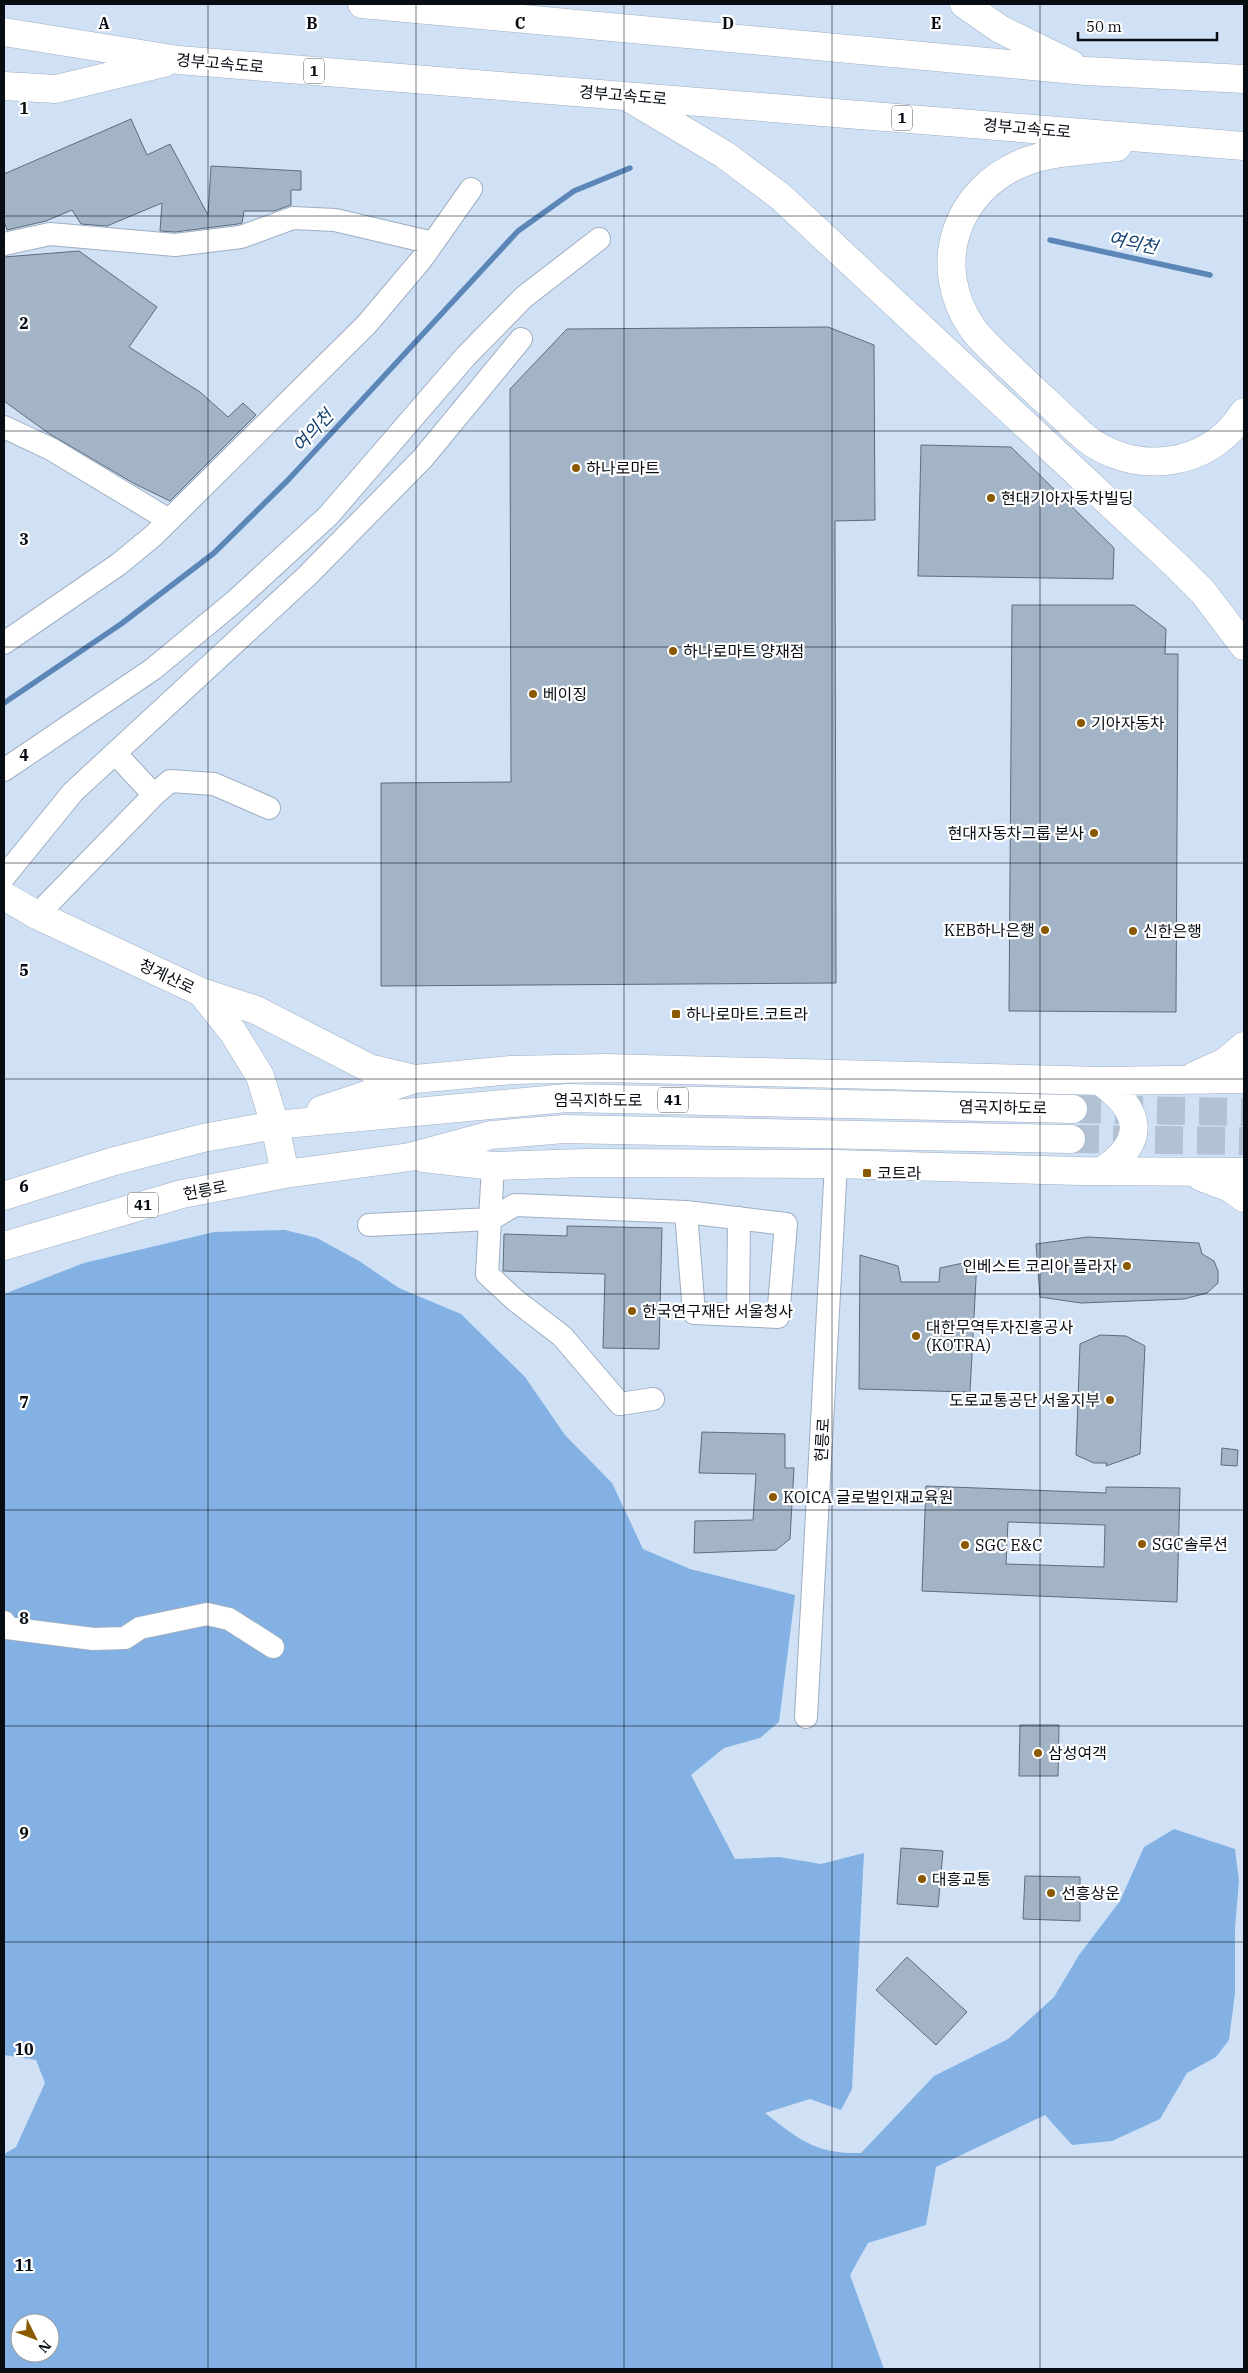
<svg xmlns="http://www.w3.org/2000/svg" width="1248" height="2373" viewBox="0 0 1248 2373" font-family="'IBM Plex Serif','Noto Sans KR',serif">
<style>
.forest{fill:#83b1e4;fill-rule:evenodd}
.lines{fill:none;stroke-linecap:round;stroke-linejoin:round}
.stream{stroke:#5b86b7;stroke-width:5.5}
.building{fill:#a3b4c7;stroke:#5d6c7e;fill-rule:evenodd}
.major-tunnel{stroke:#b2c1d3;stroke-width:28;stroke-dasharray:28 14;stroke-linecap:butt}
.minor-casing{stroke:#9eaec2;stroke-width:24}
.major-casing{stroke:#9eaec2;stroke-width:29}
.highway-casing{stroke:#9eaec2;stroke-width:29}
.minor{stroke:#fff;stroke-width:22}
.major{stroke:#fff;stroke-width:28}
.highway{stroke:#fff;stroke-width:28}
.grid{fill:none;stroke:#080d14;stroke-width:1;stroke-opacity:0.55}
.poi-dot{fill:#8a5900;stroke:#fff;stroke-width:2}
.labels{text-anchor:middle;stroke-width:4.5;stroke-linejoin:round;paint-order:stroke}
.shield{fill:#fff;stroke:#52565a;stroke-width:1}
.shield-label{font-size:15px;font-weight:bold;fill:#080d14}
.street-label{font-size:16px;fill:#080d14;stroke:#fff}
.poi-label{font-size:16px;fill:#080d14;stroke:#fff;text-anchor:start}
.water-label{font-size:18px;font-style:italic;fill:#134171;stroke:#fff}
.grid-label{font-size:16px;text-anchor:middle;font-weight:bold;fill:#080d14;stroke:#fff;stroke-width:4.5;stroke-linejoin:round;paint-order:stroke}
</style>
<rect width="100%" height="100%" fill="#d0e1f5"/>
<path class="forest" d="M285,1230L317,1238L359,1261L399,1288L461,1314L525,1377L565,1435L612,1483L643,1549L690,1569L795,1595L779,1722L760,1738L724,1748L691,1775L735,1859L779,1857L821,1864L864,1853L852,2089L841,2110L810,2099L765,2113C800,2140 815,2154 861,2153L934,2076L1008,2039L1054,1997L1079,1955L1120,1901L1144,1847L1174,1829L1235,1849L1239,1881L1235,1928V1993L1229,2040L1216,2057L1187,2073L1160,2119L1112,2141L1072,2145L1045,2115L936,2167L926,2225L868,2243L850,2275L884,2369H4V2154L16,2147L45,2083L36,2060L4,2055V1294L84,1263L214,1232ZM20,2323H50V2353H20Z"/>
<g class="lines">
<path class="stream" d="M1050,240L1210,275
M4,703L121,624L214,553L289,479L518,231L574,191L630,168"/>
</g>
<path class="building" d="M131,119L147,155L170,144L208,215L211,166L301,171V190H291V205L274,211H244L242,223L238,224L175,232L160,231L162,203L107,226L81,224L72,210L46,221L7,230L4,221V174Z
M79,251L157,307L129,347L200,392L228,417L243,403L256,415L170,501L135,484L48,433L4,401V257Z
M828,327L874,345L875,520L835,521L836,983L381,986V783L511,782L510,389L567,329Z
M921,445L1011,447L1114,548L1113,579L918,576Z
M1012,605H1134L1166,629L1165,654H1178L1176,1012L1009,1011Z
M567,1226L662,1228L659,1349L603,1348L605,1274L503,1271L504,1234L567,1236Z
M1088,1237L1199,1243L1202,1254L1214,1261L1218,1271V1283L1207,1293L1184,1299L1081,1303L1040,1297L1036,1244Z
M860,1255L898,1266L901,1282H939L940,1268L977,1260L970,1392L859,1389Z
M1100,1335L1126,1336L1145,1346L1140,1454L1106,1466L1107,1463H1094L1076,1455L1080,1344Z
M702,1432L785,1434V1468H794L790,1539L776,1550L694,1553L695,1521L753,1520L756,1474L699,1473Z
M1222,1448L1238,1450L1237,1466L1221,1465Z
M926,1486L1106,1493V1487L1180,1488L1177,1602L922,1591ZM1008,1522L1105,1525L1104,1567L1006,1564Z
M1020,1725H1059L1058,1776H1019Z
M901,1848L943,1851L938,1907L897,1904Z
M1025,1876L1080,1877V1921L1023,1919Z
M907,1957L967,2012L936,2045L876,1990Z"/>
<g class="lines">
<path class="major-tunnel" d="M1073,1109L1244,1112
M1071,1139L1244,1141"/>
<defs>
<path id="minor" d="M4,244L50,234L175,245L241,237L293,218L335,220L433,243
M4,427L51,449L169,520
M4,643L119,564L153,536L367,324L421,260L471,189
M115,753L154,795
M4,770L153,669L234,602L328,516L466,356L524,297L599,239
M4,877L73,792L307,576L423,458L521,339
M37,915L154,795L170,781L214,784L269,808
M493,1166L487,1274L515,1300L562,1336L620,1404L653,1399
M369,1225L491,1219L515,1205L686,1212L786,1224L778,1317L694,1313L686,1212
M738,1315L739,1218
M4,1622L7,1628L93,1639L125,1638L140,1628L207,1614L229,1619L273,1647
M806,1717L836,1164"/>
<path id="major" d="M4,896L37,915L201,992L233,1032L260,1076L275,1125L285,1174
M201,992L256,1010L369,1068L415,1079
M1194,1076L1225,1062L1244,1046
M1100,1081C1142,1111 1147,1141 1102,1171
M321,1110L415,1079L511,1070L606,1068L1100,1081L1244,1079
M424,1158L493,1166L585,1163L836,1164L1080,1171L1244,1172
M1201,1177L1230,1188L1244,1198
M4,1196L111,1162L203,1138L275,1125L567,1098L1073,1109
M4,1246L182,1194L285,1174L410,1157L491,1135L564,1129L1071,1139"/>
<path id="highway" d="M362,4L1086,71L1244,79
M964,4L1000,29L1071,64
M4,32L178,60L1244,146
M4,86L56,89L164,63
M631,99L725,155L781,197L1176,565L1203,592L1244,646
M1117,147C1088,151 1055,151 1027,161C955,188 929,266 973,329C984,344 1000,357 1013,370C1036,392 1059,413 1082,435C1131,477 1210,469 1244,412"/>
</defs>
<use href="#minor" class="minor-casing"/>
<use href="#major" class="major-casing"/>
<use href="#highway" class="highway-casing"/>
<use href="#minor" class="minor"/>
<use href="#major" class="major"/>
<use href="#highway" class="highway"/>
</g>
<path class="grid" d="M208,4V2369M416,4V2369M624,4V2369M832,4V2369M1040,4V2369M4,216H1244M4,431H1244M4,647H1244M4,863H1244M4,1079H1244M4,1294H1244M4,1510H1244M4,1726H1244M4,1942H1244M4,2157H1244"/>
<g class="poi-dot">
<circle cx="576" cy="468" r="5"/>
<circle cx="991" cy="498" r="5"/>
<circle cx="673" cy="651" r="5"/>
<circle cx="533" cy="694" r="5"/>
<circle cx="1081" cy="723" r="5"/>
<circle cx="1094" cy="833" r="5"/>
<circle cx="1045" cy="930" r="5"/>
<circle cx="1133" cy="931" r="5"/>
<rect x="671" y="1009" width="10" height="10" rx="2.5"/>
<rect x="862" y="1168" width="10" height="10" rx="2.5"/>
<circle cx="1127" cy="1266" r="5"/>
<circle cx="632" cy="1311" r="5"/>
<circle cx="916" cy="1336" r="5"/>
<circle cx="1110" cy="1400" r="5"/>
<circle cx="773" cy="1497" r="5"/>
<circle cx="1142" cy="1544" r="5"/>
<circle cx="965" cy="1545" r="5"/>
<circle cx="1038" cy="1753" r="5"/>
<circle cx="922" cy="1879" r="5"/>
<circle cx="1051" cy="1893" r="5"/>
</g>
<g class="labels">
<g class="shield">
<rect x="304" y="58.5" width="20" height="25" rx="4"/>
<rect x="892" y="105.5" width="20" height="25" rx="4"/>
<rect x="658" y="1087.5" width="30" height="25" rx="4"/>
<rect x="128" y="1192.5" width="30" height="25" rx="4"/>
</g>
<g class="shield-label">
<text x="314" y="76">1</text>
<text x="902" y="123">1</text>
<text x="673" y="1105">41</text>
<text x="143" y="1210">41</text>
</g>
<g class="street-label">
<text transform="translate(220 63) rotate(5)" y="6">경부고속도로</text>
<text transform="translate(623 95) rotate(5)" y="6">경부고속도로</text>
<text transform="translate(1027 128) rotate(5)" y="6">경부고속도로</text>
<text transform="translate(167 976) rotate(25)" y="6">청계산로</text>
<text x="598" y="1106">염곡지하도로</text>
<text transform="translate(1003 1107) rotate(1)" y="6">염곡지하도로</text>
<text transform="translate(205 1190) rotate(-11)" y="6">헌릉로</text>
<text transform="translate(822 1440) rotate(-87)" y="6">헌릉로</text>
</g>
<g class="poi-label">
<text x="586" y="474">하나로마트</text>
<text x="1001" y="504">현대기아자동차빌딩</text>
<text x="683" y="657">하나로마트 양재점</text>
<text x="543" y="700">베이징</text>
<text x="1091" y="729">기아자동차</text>
<text x="1084" y="839" text-anchor="end">현대자동차그룹 본사</text>
<text x="1035" y="936" text-anchor="end">KEB하나은행</text>
<text x="1143" y="937">신한은행</text>
<text x="686" y="1020">하나로마트.코트라</text>
<text x="877" y="1179">코트라</text>
<text x="1117" y="1272" text-anchor="end">인베스트 코리아 플라자</text>
<text x="642" y="1317">한국연구재단 서울청사</text>
<text x="926" y="1333">대한무역투자진흥공사<tspan x="926" dy="18">(KOTRA)</tspan></text>
<text x="1100" y="1406" text-anchor="end">도로교통공단 서울지부</text>
<text x="783" y="1503">KOICA 글로벌인재교육원</text>
<text x="1152" y="1550">SGC솔루션</text>
<text x="975" y="1551">SGC E&amp;C</text>
<text x="1048" y="1759">삼성여객</text>
<text x="932" y="1885">대흥교통</text>
<text x="1061" y="1899">선흥상운</text>
</g>
<g class="water-label">
<text transform="translate(1133 243) rotate(12)" y="6">여의천</text>
<text transform="translate(313 431) rotate(-47)" y="6">여의천</text>
</g>
</g>
<g class="grid-label">
<text x="104" y="29">A</text>
<text x="312" y="29">B</text>
<text x="520" y="29">C</text>
<text x="728" y="29">D</text>
<text x="936" y="29">E</text>
<text x="24" y="114">1</text>
<text x="24" y="329">2</text>
<text x="24" y="545">3</text>
<text x="24" y="761">4</text>
<text x="24" y="976">5</text>
<text x="24" y="1192">6</text>
<text x="24" y="1408">7</text>
<text x="24" y="1624">8</text>
<text x="24" y="1839">9</text>
<text x="24" y="2055">10</text>
<text x="24" y="2271">11</text>
</g>
<rect width="1248" height="2373" fill="none" stroke="#080d14" stroke-width="10"/>
<g transform="translate(35 2338) rotate(132)"><circle r="24" fill="#ffffff" stroke="#9c9ea1"/>
<path d="M0-4L9 19L0 12L-9 19Z" fill="#8a5900"/>
<text y="-8" font-size="14" font-weight="bold" text-anchor="middle" fill="#080d14">N</text>
</g>
<path d="M1078 32v8h139v-8" fill="none" stroke="#080d14" stroke-width="2.5"/>
<text x="1086" y="32" font-size="15" fill="#080d14" stroke="#ffffff" stroke-width="4" paint-order="stroke">50 m</text>
</svg>
